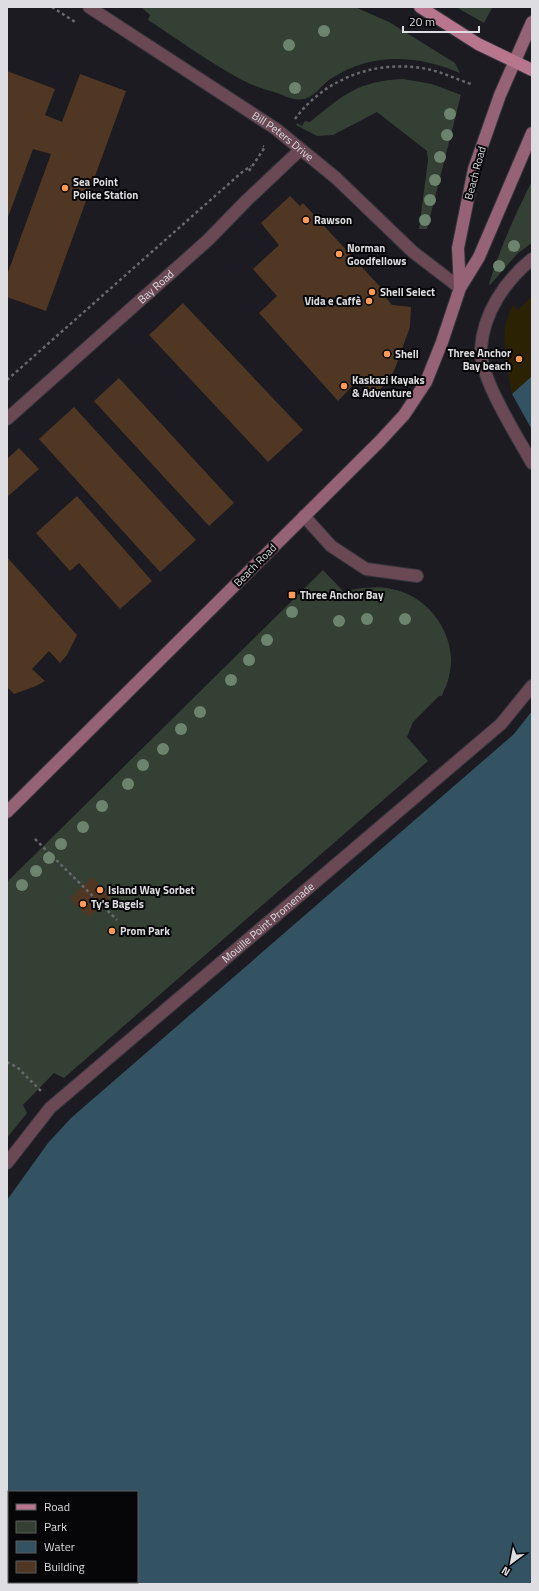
<svg xmlns="http://www.w3.org/2000/svg" width="539" height="1591" viewBox="0 0 539 1591" font-family="'Titillium Web',sans-serif">
<style>
.green{fill:#344033}
.sand{fill:#2a2202}
.water{fill:#335262;fill-rule:evenodd}
.building{fill:#4f3724}
.lines{fill:none;stroke-linecap:round;stroke-linejoin:round}
.lane-casing{stroke:#36363c;stroke-width:14}
.street-casing{stroke:#36363c;stroke-width:14}
.secondary-casing{stroke:#36363c;stroke-width:14}
.primary-casing{stroke:#36363c;stroke-width:14}
.path{stroke:#68686d;stroke-width:2.5;stroke-dasharray:3 3;stroke-linecap:butt}
.lane{stroke:#6a4955;stroke-width:12}
.street{stroke:#6a4955;stroke-width:12}
.secondary{stroke:#966275;stroke-width:12}
.primary{stroke:#b8758e;stroke-width:12}
.tree{fill:#6c836d}
.poi-dot{fill:#fe9b59;stroke:#060608;stroke-width:1.5}
.labels{text-anchor:middle;stroke-width:4;stroke-linejoin:round;paint-order:stroke}
.street-label{font-size:11px;fill:#dddde2;stroke:#060608}
.poi-label{font-size:11px;font-weight:bold;fill:#dddde2;stroke:#060608;text-anchor:start}
</style>
<rect width="100%" height="100%" fill="#1b1b21"/>
<path class="green" d="M141,7H355L389,22L455,63L460,73C418,55 372,52 332,78C323,83 314,98 303,99C294,101 285,96 277,93C265,89 253,86 242,80C210,63 179,40 148,20L150,15Z
M456,7H491L492,8L484,23Z
M403,79L432,84L461,95L427,229H419L428,160L427,151L377,112L333,135L317,136L296,125L297,123L302,126L305,121L310,122C343,95 358,81 403,79Z
M532,181V243L518,253L490,285L489,284C500,248 515,215 532,181Z
M323,570L343,591C359,589 376,585 392,589C430,596 459,638 449,676C448,683 444,690 442,696H439L413,722L407,737L428,761L64,1078L54,1073L23,1105L27,1113L7,1138V882Z"/>
<path class="sand" d="M532,296V376L512,394C507,363 497,334 513,305L518,310Z"/>
<path class="water" d="M532,376V430L512,394Z
M532,711V1584H7V1200L48,1143L71,1118L514,734ZM9,1492H137V1582H9Z"/>
<path class="building" d="M7,71L55,89L45,115L62,122L80,74L126,91L46,311L7,297V275L51,154L33,149L7,220Z
M290,196L300,206L303,203L384,291L382,293L392,305L411,307L410,327L394,371L375,397L359,379L338,401L259,313L277,296L253,269L279,245L261,223Z
M183,303L303,430L268,462L149,335Z
M119,378L234,503L209,526L94,401Z
M74,407L196,540L160,572L39,439Z
M19,448L39,469L7,497V459Z
M77,496L152,581L120,609L79,563L70,571L36,533Z
M7,557L77,635L67,655L60,663L49,651L32,669L45,681L36,686L14,694L7,687Z
M92,877L111,897L89,918L70,898Z"/>
<g class="lines">
<defs>
<path id="lane" d="M304,516L331,546L366,569L417,576"/>
<g id="street">
<path id="s1" d="M89,7L276,129L336,178L413,252L460,288"/>
<path d="M532,259C505,281 483,313 481,349C480,379 517,436 532,463"/>
<path id="s2" d="M7,419L208,240L247,200L300,150"/>
<path id="s3" d="M7,1163L50,1108L501,724L532,686"/>
</g>
<path id="secondary" d="M460,288L458,248L474,169L500,95L532,22
M7,812L380,441L404,415L426,382L442,342L460,288L479,257L532,133"/>
<path id="primary" d="M420,7L478,44L532,70"/>
</defs>
<use href="#lane" class="lane-casing"/>
<use href="#street" class="street-casing"/>
<use href="#secondary" class="secondary-casing"/>
<use href="#primary" class="primary-casing"/>
<path class="path" d="M52,7L75,22
M295,119C325,78 377,59 427,69C442,72 456,79 471,84
M249,171L265,147L263,146
M7,380L241,173L251,166
M35,839L117,920
M7,1062L17,1067L41,1091"/>
<use href="#lane" class="lane"/>
<use href="#street" class="street"/>
<use href="#secondary" class="secondary"/>
<use href="#primary" class="primary"/>
</g>
<g class="tree">
<circle cx="324" cy="31" r="6"/>
<circle cx="289" cy="45" r="6"/>
<circle cx="295" cy="88" r="6"/>
<circle cx="450" cy="114" r="6"/>
<circle cx="447" cy="135" r="6"/>
<circle cx="440" cy="157" r="6"/>
<circle cx="435" cy="180" r="6"/>
<circle cx="430" cy="200" r="6"/>
<circle cx="425" cy="220" r="6"/>
<circle cx="514" cy="246" r="6"/>
<circle cx="499" cy="266" r="6"/>
<circle cx="292" cy="612" r="6"/>
<circle cx="367" cy="619" r="6"/>
<circle cx="405" cy="619" r="6"/>
<circle cx="339" cy="621" r="6"/>
<circle cx="267" cy="640" r="6"/>
<circle cx="249" cy="660" r="6"/>
<circle cx="231" cy="680" r="6"/>
<circle cx="200" cy="712" r="6"/>
<circle cx="181" cy="729" r="6"/>
<circle cx="163" cy="749" r="6"/>
<circle cx="143" cy="765" r="6"/>
<circle cx="128" cy="784" r="6"/>
<circle cx="102" cy="806" r="6"/>
<circle cx="83" cy="827" r="6"/>
<circle cx="61" cy="844" r="6"/>
<circle cx="49" cy="858" r="6"/>
<circle cx="36" cy="871" r="6"/>
<circle cx="22" cy="885" r="6"/>
</g>
<g class="poi-dot">
<circle cx="65" cy="188" r="4"/>
<circle cx="306" cy="220" r="4"/>
<circle cx="339" cy="254" r="4"/>
<circle cx="372" cy="292" r="4"/>
<circle cx="369" cy="301" r="4"/>
<circle cx="387" cy="354" r="4"/>
<circle cx="519" cy="359" r="4"/>
<circle cx="344" cy="386" r="4"/>
<rect x="288" y="591" width="8" height="8" rx="2"/>
<circle cx="100" cy="890" r="4"/>
<circle cx="83" cy="904" r="4"/>
<circle cx="112" cy="931" r="4"/>
</g>
<g class="labels">
<g class="street-label">
<text dy="4" stroke="none"><textPath href="#s1" startOffset="233">Bill Peters Drive</textPath></text>
<text transform="translate(475 173) rotate(-75)" y="4">Beach Road</text>
<text dy="4" stroke="none"><textPath href="#s2" startOffset="199">Bay Road</textPath></text>
<text transform="translate(255 565) rotate(-45)" y="4">Beach Road</text>
<text dy="4" stroke="none"><textPath href="#s3" startOffset="356">Mouille Point Promenade</textPath></text>
</g>
<g class="poi-label">
<text x="73" y="186">Sea Point<tspan x="73" dy="13">Police Station</tspan></text>
<text x="314" y="224">Rawson</text>
<text x="347" y="252">Norman<tspan x="347" dy="13">Goodfellows</tspan></text>
<text x="380" y="296">Shell Select</text>
<text x="361" y="305" text-anchor="end">Vida e Caffè</text>
<text x="511" y="357" text-anchor="end">Three Anchor<tspan x="511" dy="13">Bay beach</tspan></text>
<text x="395" y="358">Shell</text>
<text x="352" y="384">Kaskazi Kayaks<tspan x="352" dy="13">&amp; Adventure</tspan></text>
<text x="300" y="599">Three Anchor Bay</text>
<text x="108" y="894">Island Way Sorbet</text>
<text x="91" y="908">Ty's Bagels</text>
<text x="120" y="935">Prom Park</text>
</g>
</g>
<rect width="539" height="1591" fill="none" stroke="#dddde2" stroke-width="16"/>
<rect x="8" y="1491" width="130" height="92" fill="#060608" stroke="#5c5c5f"/>
<rect x="16" y="1504" width="20" height="6" fill="#b8758e" stroke="#5c5c5f"/>
<text x="44" y="1511" font-size="12" fill="#dddde2">Road</text>
<rect x="16" y="1521" width="20" height="12" fill="#344033" stroke="#5c5c5f"/>
<text x="44" y="1531" font-size="12" fill="#dddde2">Park</text>
<rect x="16" y="1541" width="20" height="12" fill="#335262" stroke="#5c5c5f"/>
<text x="44" y="1551" font-size="12" fill="#dddde2">Water</text>
<rect x="16" y="1561" width="20" height="12" fill="#4f3724" stroke="#5c5c5f"/>
<text x="44" y="1571" font-size="12" fill="#dddde2">Building</text>
<g transform="translate(511 1563) rotate(212)" stroke="#060608" stroke-width="3" paint-order="stroke">
<path d="M0-3L7 15L0 10L-7 15Z" fill="#dddde2"/>
<text y="-6" font-size="11" font-weight="bold" text-anchor="middle" fill="#dddde2">N</text>
</g>
<path d="M403 26v6h76v-6" fill="none" stroke="#dddde2" stroke-width="2"/>
<text x="409" y="26" font-size="12" fill="#dddde2" stroke="#060608" stroke-width="3" paint-order="stroke">20 m</text>
</svg>
